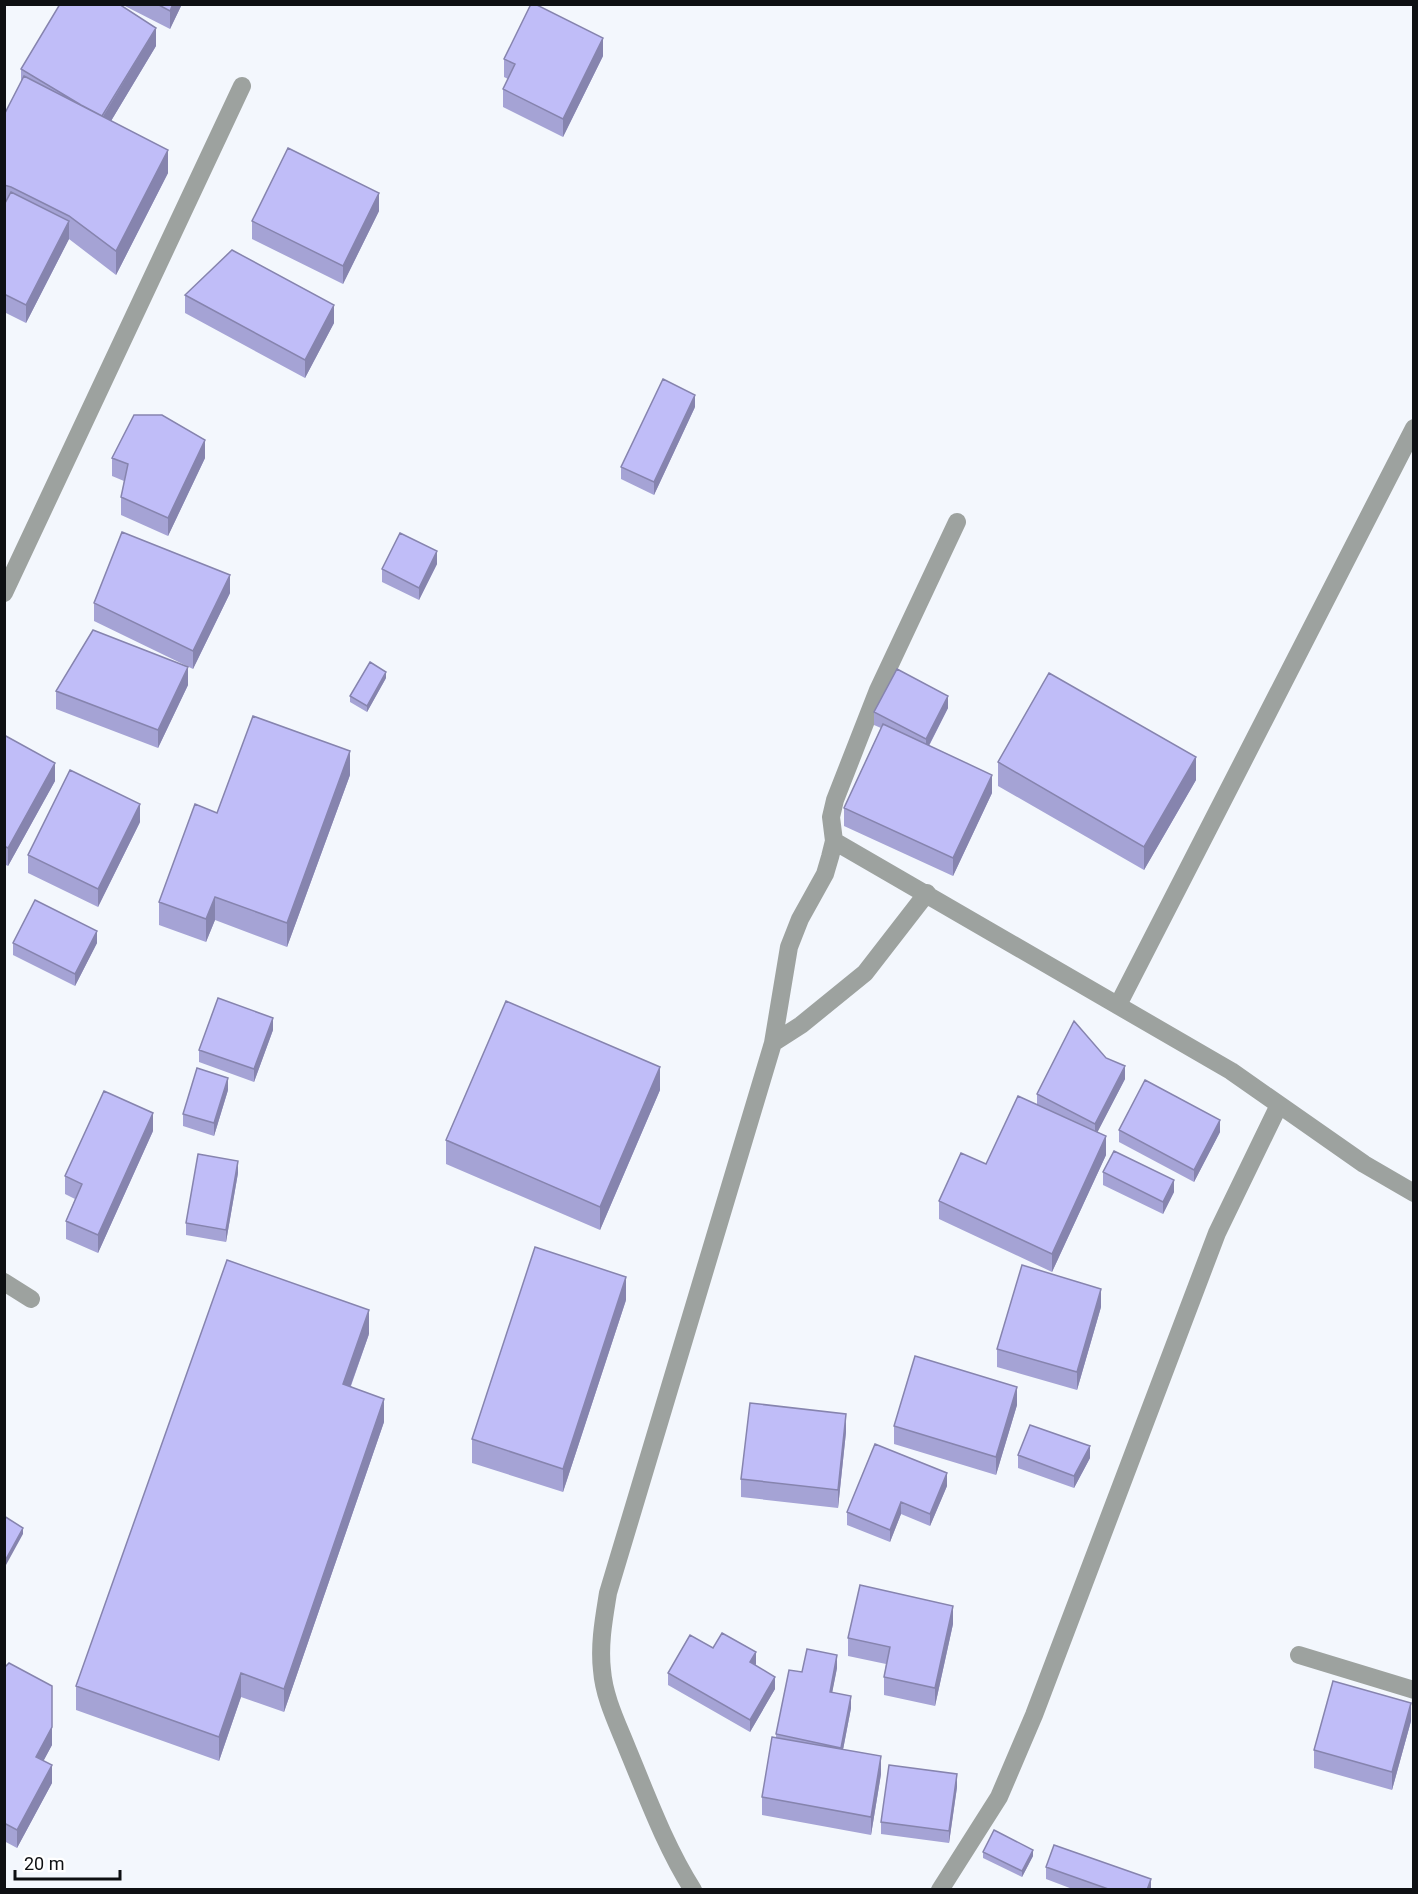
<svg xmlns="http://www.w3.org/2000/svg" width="1418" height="1894" viewBox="0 0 1418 1894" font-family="Roboto,sans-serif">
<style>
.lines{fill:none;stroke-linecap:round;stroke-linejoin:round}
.minor{stroke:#9da29f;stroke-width:18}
.wall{fill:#a5a3d5}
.shaded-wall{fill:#8684ae}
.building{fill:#c0bdf8;stroke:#8684ae;stroke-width:1.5}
</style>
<rect width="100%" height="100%" fill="#f3f7fd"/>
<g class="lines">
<path class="minor" d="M4,593L242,86
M834,841L1231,1071L1364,1164L1414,1193
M1118,1005L1414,428
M773,1043L801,1025L865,973L927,893
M4,1282L31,1299
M1299,1655L1414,1690
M693,1890C665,1846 647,1796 627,1748C617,1723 604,1697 602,1670C599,1644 604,1618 608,1593L773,1043L789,947L800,919L825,874L830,857L834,841L831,817L835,800L878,690L957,522
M940,1890L999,1797L1034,1715L1217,1233L1279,1105"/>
</g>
<path class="wall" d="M121,4H182L170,29Z
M156,46L111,121L168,173L116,275L69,239L26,323L4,312V115L21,83V69Z
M603,56L563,137L503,107V89L508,79L504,77V59Z
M379,211L343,284L252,239V221Z
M185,295L334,323L305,378L185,313Z
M695,407L654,495L621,479V467Z
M112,458H205L168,536L121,515V497L124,481L112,476Z
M437,564L419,600L382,582V569Z
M230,593L193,669L94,621V603Z
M386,678L367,712L350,702V696Z
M188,685L158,748L56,709V691Z
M948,708L929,746L992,793L953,876L844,826V808L881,728L874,725V712Z
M4,735L55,781L8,866L4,864Z
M998,762L1196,780L1144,870L998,786Z
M350,775L287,947L215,920L206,942L159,925V902L217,813Z
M140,822L98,907L28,873V855Z
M13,943H97L75,986L13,955Z
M273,1030L254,1082L199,1062V1050Z
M1106,1058L1125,1079L1097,1132L1106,1155L1052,1272L939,1219V1201L986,1164L1037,1104V1094Z
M228,1090L214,1136L183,1126V1114Z
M660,1090L600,1230L446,1164V1140Z
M1119,1130L1220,1132L1194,1182L1119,1142Z
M153,1131L98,1253L66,1239V1221L75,1199L65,1194V1176Z
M1103,1172L1174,1192L1163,1214L1103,1185Z
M238,1173L226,1242L186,1235V1223Z
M626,1300L563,1492L472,1463V1439Z
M1101,1307L1077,1390L997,1367V1349Z
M369,1334L351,1386L384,1422L284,1712L241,1697L219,1761L76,1710V1686Z
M1017,1405L996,1475L894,1444V1426Z
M846,1432L838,1508L741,1497V1479Z
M1018,1455L1090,1458L1074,1488L1018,1468Z
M947,1486L930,1526L901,1514L890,1542L847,1525V1512Z
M953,1624L935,1706L884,1695V1677L886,1664L848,1656V1638Z
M713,1648L756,1664L755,1665L775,1689L750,1732L668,1685V1673Z
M4,1668L52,1745L43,1761L52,1783L17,1848L4,1841Z
M837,1668L832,1692L851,1708L843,1750L881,1774L871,1835L762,1815V1797L776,1738V1734L802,1672Z
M1411,1721L1392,1790L1314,1768V1750Z
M1413,1768V1785H1412V1772Z
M957,1787L949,1843L881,1834V1822Z
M983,1852L1033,1856L1022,1877L983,1858Z
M1046,1867L1151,1890H1075L1046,1879Z"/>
<path class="shaded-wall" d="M173,4H182L170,29V11Z
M156,28V46L102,136V118Z
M603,38V56L563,137V119Z
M168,150V173L116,275V251Z
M379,193V211L343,284V266Z
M69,221V239L26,323V305Z
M334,305V323L305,378V360Z
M695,395V407L654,495V482Z
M205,440V458L168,536V518Z
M437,551V564L419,600V588Z
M230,575V593L193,669V651Z
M188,667V685L158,748V730Z
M386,672V678L367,712V706Z
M948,696V708L926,751V739Z
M350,751V775L287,947V923Z
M1196,757V780L1144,870V847Z
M55,763V781L8,866V848Z
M992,775V793L953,876V858Z
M140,804V822L98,907V889Z
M215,897V920L206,942V919Z
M97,931V943L75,986V974Z
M273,1018V1030L254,1082V1069Z
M1125,1066V1079L1095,1137V1124Z
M660,1067V1090L600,1230V1207Z
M228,1078V1090L214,1136V1123Z
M153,1113V1131L98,1253V1235Z
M1220,1120V1132L1194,1182V1170Z
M1106,1136V1155L1052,1272V1254Z
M238,1161V1173L226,1242V1230Z
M1174,1180V1192L1163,1214V1202Z
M626,1277V1300L563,1492V1469Z
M1101,1289V1307L1077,1390V1372Z
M369,1310V1334L343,1407V1384Z
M1017,1387V1405L996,1475V1457Z
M384,1399V1422L284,1712V1689Z
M846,1414V1432L838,1508V1490Z
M1090,1446V1458L1074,1488V1476Z
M947,1473V1486L930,1526V1514Z
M901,1502V1514L890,1542V1530Z
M23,1528V1534L6,1565V1559Z
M953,1606V1624L935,1706V1688Z
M756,1652V1664L750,1674V1662Z
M837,1655V1668L830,1704V1692Z
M241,1673V1697L219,1761V1737Z
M775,1677V1689L750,1732V1720Z
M851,1696V1708L841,1760V1748Z
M1411,1703V1721L1392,1790V1772Z
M52,1704V1745L36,1775V1757Z
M881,1756V1774L871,1835V1817Z
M52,1765V1783L17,1848V1830Z
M957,1774V1787L949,1843V1831Z
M1033,1850V1856L1022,1877V1871Z
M1151,1879V1890H1147Z"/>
<path class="building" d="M60,4H119L156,28L102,116L81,105L21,69Z
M157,4H173L170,11Z
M531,4H535L603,38L563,119L503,89L515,64L504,59Z
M24,76L168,150L116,251L69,216L11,187L4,185V115Z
M288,148L379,193L343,266L252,221Z
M11,192L69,221L26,305L4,294V205Z
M232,250L334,305L305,360L185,295Z
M663,379L695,395L654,482L621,467Z
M134,415H162L205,440L168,518L121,497L128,464L112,458Z
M122,532L230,575L193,651L94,603Z
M400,533L437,551L419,588L382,569Z
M93,630L188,667L158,730L56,691Z
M370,662L386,672L367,706L350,696Z
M897,669L948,696L926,739L874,712Z
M1049,673L1196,757L1144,847L998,762Z
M253,716L350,751L287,923L215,897L206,919L159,902L195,804L217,813Z
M883,724L992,775L953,858L844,808Z
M4,735L55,763L8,848L4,846Z
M70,770L140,804L98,889L28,855Z
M35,900L97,931L75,974L13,943Z
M218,998L273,1018L254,1069L199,1050Z
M506,1001L660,1067L600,1207L446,1140Z
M1074,1021L1106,1058L1125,1066L1095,1124L1037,1094Z
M197,1068L228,1078L214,1123L183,1114Z
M1145,1080L1220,1120L1194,1170L1119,1130Z
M104,1091L153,1113L98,1235L66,1221L82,1184L65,1176Z
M1018,1096L1106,1136L1052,1254L939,1201L961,1153L986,1164Z
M1114,1151L1174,1180L1163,1202L1103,1172Z
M198,1154L238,1161L226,1230L186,1223Z
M535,1247L626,1277L563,1469L472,1439Z
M227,1260L369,1310L343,1384L384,1399L284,1689L241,1673L219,1737L76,1686Z
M1022,1265L1101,1289L1077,1372L997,1349Z
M915,1356L1017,1387L996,1457L894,1426Z
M750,1403L846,1414L838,1490L741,1479Z
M1030,1425L1090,1446L1074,1476L1018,1455Z
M875,1444L947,1473L930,1514L901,1502L890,1530L847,1512Z
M4,1516L23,1528L6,1559H4Z
M860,1585L953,1606L935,1688L884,1677L890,1647L848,1638Z
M722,1633L756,1652L750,1662L775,1677L750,1720L668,1673L690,1635L713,1648Z
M807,1649L837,1655L830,1692L851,1696L841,1748L776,1734L789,1670L802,1672Z
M9,1663L52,1686V1727L36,1757L52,1765L17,1830L4,1823V1668Z
M1333,1681L1411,1703L1392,1772L1314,1750Z
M772,1737L881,1756L871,1817L762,1797Z
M889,1765L957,1774L949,1831L881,1822Z
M994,1830L1033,1850L1022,1871L983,1852Z
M1054,1845L1151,1879L1147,1890H1111L1046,1867Z"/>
<rect width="1418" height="1894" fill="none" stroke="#0e1013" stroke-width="12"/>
<path d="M15 1870v9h105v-9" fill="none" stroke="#0e1013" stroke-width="3"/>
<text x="24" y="1870" font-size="18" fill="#0e1013" stroke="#ffffff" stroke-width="4.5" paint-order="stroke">20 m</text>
</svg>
